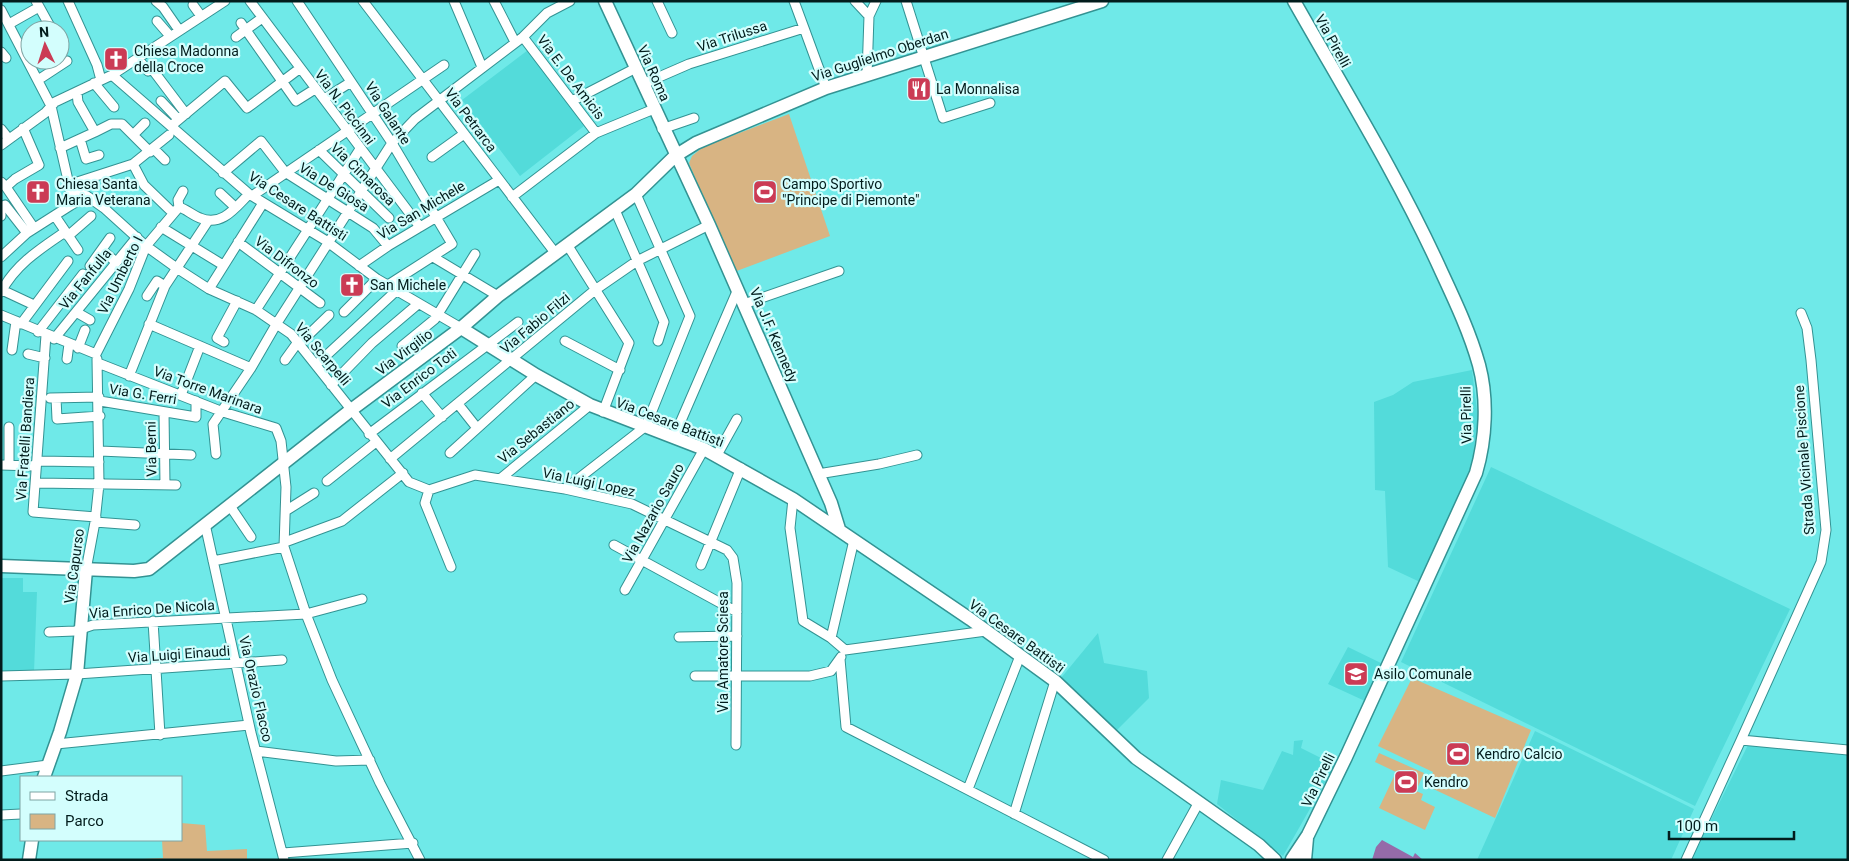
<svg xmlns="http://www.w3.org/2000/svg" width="1849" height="861" viewBox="0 0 1849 861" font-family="Roboto,sans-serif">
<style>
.built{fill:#53dbda}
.green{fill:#d8b483}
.water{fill:#956ba9}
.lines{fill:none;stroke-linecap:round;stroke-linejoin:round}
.street-casing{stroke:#339393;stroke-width:11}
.secondary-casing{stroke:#339393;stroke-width:15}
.street{stroke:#fff;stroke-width:9}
.secondary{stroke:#fff;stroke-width:12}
.labels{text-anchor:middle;stroke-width:4.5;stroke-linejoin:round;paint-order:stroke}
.street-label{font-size:14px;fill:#021c1c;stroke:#d3fefd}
.poi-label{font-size:14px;fill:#021c1c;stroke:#d3fefd;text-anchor:start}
</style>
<rect width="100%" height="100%" fill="#6fe9e8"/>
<path class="built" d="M528,50L584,126L520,176L462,100Z
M1472,370L1478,419L1471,470L1420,582L1388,567L1385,491L1375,490L1374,402L1393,395L1413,382Z
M1491,467L1790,609L1695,806L1401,662Z
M1,578H23V592H37L34,672L1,673Z
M1098,633L1104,663L1147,671L1149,698L1116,731L1061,678Z
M1348,647L1383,664L1365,701L1328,684Z
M1535,731L1694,809L1671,860H1477Z
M1303,740L1301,748L1335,765L1283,856L1217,804L1221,780L1263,790L1282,751L1293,755L1294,741Z
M1748,745L1848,754V860H1691Z"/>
<path class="green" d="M789,114L830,236L734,272L689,163L692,156L703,147Z
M1412,678L1531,730L1495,818L1427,786L1433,772L1378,746Z
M1379,753L1424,773L1416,791L1423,794L1421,800L1435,807L1425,830L1379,808L1396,772L1375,762Z
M181,823L205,825L207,851L247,849V860H123L163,858L162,840H181Z"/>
<path class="water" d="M1382,840L1413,857L1415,853L1423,860H1372L1376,847Z"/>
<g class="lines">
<defs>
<path id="street" d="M36,1L52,30
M68,1L97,65L101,80
M156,1L163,7L179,30
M250,1L420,227
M297,1L392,143L452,244L388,285
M363,1L556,254
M454,1L482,67
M494,1L515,42
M657,1L672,33
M855,1L869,16L867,75
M906,1L943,118L990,103
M193,5L201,16
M1,10L51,106L70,189L71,205L87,196L70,189
M869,16L876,1
M157,21L170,36
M241,23L296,101L315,89
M9,24L39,7
M804,28L826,88
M236,37L262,18
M523,37L596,133
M1,52L6,58
M138,59L148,71L152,69L186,114
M112,75L249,194L325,240L377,279L461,328
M38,80L67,61
M94,83L114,107
M643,84L689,64L804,28L794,1
M77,93L78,102L95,132L111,124H122L150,152
M324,99L351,82
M161,101L178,119
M572,101L636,68
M171,126L225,81L247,108L299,69
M1,129L9,139
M662,129L694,118
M133,135L145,123
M80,139L86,159L99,155
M1,145L45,113L55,102L112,75L225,1
M60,148L95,132
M154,149L165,160
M319,150L389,218
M432,157L464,134
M133,164L144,185L173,213
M223,173L261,141L285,172L373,228L388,246
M1,182L6,187L15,179L39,165L23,128
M68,185L133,164L169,135
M6,187L34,228
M220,193L235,207
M87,196L104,208L146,246L178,269L209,289L256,310L291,334L409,482L429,490
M252,196L444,65
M512,197L596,133L654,109
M1,207L5,205L27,233
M179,207L178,200L183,191
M615,210L664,322L658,341
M1,214V216
M55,216L78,250
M161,227L223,265
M68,236L91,216
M238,242L320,303
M568,246L629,343L603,412
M102,250L116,262
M1,257L27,233L71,205
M433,257L498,296
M90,266L110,238
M359,266L388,246L499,180
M209,289L263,203
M2,290L34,305
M1,292C16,264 40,249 65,232
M147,296L157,281L165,286
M744,304L839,271
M256,310L360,149
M76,312L90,320
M344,312L377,279
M1,315L96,354
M21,324L68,261
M149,324L251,368
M38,332L83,274
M46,335L33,512L96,517
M54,339L137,237
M565,341L620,370
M224,342L217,338L237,301
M299,344L329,315
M402,346L435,319L475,254
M78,348L85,330
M12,350L16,321
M28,354L45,358
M96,354L129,289L146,246L179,207C186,209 192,215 200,218C222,227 235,208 249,194
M67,359L69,344
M285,360L298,342
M98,363L223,412L276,428L281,441L286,487L284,547L306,614L332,680L380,783L420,860
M316,365L396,291
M129,376L165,286L208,221
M331,385L372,343L418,304
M422,393L442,417
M181,395L200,346
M50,398L99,397
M56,398L57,419L100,416
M100,401L196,417V401
M458,404L477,428
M164,412L165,485
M369,434L518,322
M674,437L738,289
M100,451L191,455
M450,453L536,375
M216,454L213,424L251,368L277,323L392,143L415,119L523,37L547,13L570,1
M717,455L737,419
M390,459L595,290L637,261L709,225
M1,465L33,466L39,461L99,462
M9,465V427
M818,474L879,464L917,455
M500,479L590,405
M327,481L376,442
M36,483L176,485
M565,489L646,426L690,316L636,194
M429,490L475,475L565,489L632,504L727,550L733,558L737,583L736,745
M429,490L425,503L451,567
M793,499L790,528L803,621L831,638L845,650
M230,506L251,537
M287,510L314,493
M95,522L135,525
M205,524L251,733L284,860
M285,542L342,521L403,473
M614,545L737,612
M213,561L284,547
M701,565L741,468
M86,570L95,522L99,484L97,359
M625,590L704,449
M153,621L160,735
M49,632L75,631L93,625L306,614L362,599
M679,637L737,636
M831,638L854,540
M845,650L986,631
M840,659L846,727L1104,860
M1,676L77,674L282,660
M695,676H810L831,671L841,657
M1741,740L1821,562L1826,530L1811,360L1807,328L1801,313
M56,744L249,725
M256,751L336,761L370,760
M1,771L48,765
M968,789L1020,656
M1014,814L1055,681
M1,815L21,814
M283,853L413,843
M1167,860L1199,802
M1686,860L1741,740L1848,750"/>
<path id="secondary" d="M605,1L709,225L831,503L839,529
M461,328L536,375L590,405L704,449L793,499L970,619L1055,681L1136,758L1259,845L1275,860
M1,566L134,571L149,569L351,410L461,328L498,296L636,194L675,156L696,143L826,88L1102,1
M44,777L60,732L77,674L86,570
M1292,859L1308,835L1346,757L1476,473C1486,439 1488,399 1479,365C1470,333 1456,303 1442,273C1400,180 1345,91 1294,1
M29,860L32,840
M1305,860L1307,838"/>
</defs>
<use href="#street" class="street-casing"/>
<use href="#secondary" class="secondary-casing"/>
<use href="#street" class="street"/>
<use href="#secondary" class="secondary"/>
</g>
<defs>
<symbol id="church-square" viewBox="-11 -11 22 22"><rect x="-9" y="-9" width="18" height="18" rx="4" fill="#cb3b55" stroke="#d3fefd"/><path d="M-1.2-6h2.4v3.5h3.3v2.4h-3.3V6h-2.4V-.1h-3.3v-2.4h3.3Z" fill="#fff"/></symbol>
<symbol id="restaurant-square" viewBox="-11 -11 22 22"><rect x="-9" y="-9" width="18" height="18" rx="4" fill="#cb3b55" stroke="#d3fefd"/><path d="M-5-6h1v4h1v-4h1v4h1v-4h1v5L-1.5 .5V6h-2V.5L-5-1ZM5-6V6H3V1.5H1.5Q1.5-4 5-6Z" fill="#fff"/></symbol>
<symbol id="stadium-square" viewBox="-11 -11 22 22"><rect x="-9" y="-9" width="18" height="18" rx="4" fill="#cb3b55" stroke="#d3fefd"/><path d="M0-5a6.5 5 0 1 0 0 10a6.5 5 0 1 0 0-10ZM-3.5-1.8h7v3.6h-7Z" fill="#fff"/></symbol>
<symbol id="school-square" viewBox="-11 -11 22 22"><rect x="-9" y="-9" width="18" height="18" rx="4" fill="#cb3b55" stroke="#d3fefd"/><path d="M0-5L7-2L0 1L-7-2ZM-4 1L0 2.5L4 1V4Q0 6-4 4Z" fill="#fff"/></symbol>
</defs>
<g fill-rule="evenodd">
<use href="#church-square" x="102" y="45" width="28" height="28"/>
<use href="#restaurant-square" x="905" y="75" width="28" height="28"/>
<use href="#church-square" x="24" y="178" width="28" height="28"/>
<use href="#stadium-square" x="751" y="178" width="28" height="28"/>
<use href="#church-square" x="338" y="271" width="28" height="28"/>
<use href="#school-square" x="1342" y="660" width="28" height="28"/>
<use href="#stadium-square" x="1444" y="740" width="28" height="28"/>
<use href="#stadium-square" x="1392" y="768" width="28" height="28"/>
</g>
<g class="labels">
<g class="street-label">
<text transform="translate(732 36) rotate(-18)" y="5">Via Trilussa</text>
<text transform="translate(1333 41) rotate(61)" y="5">Via Pirelli</text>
<text transform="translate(880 55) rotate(-18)" y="5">Via Guglielmo Oberdan</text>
<text transform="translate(654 73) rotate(66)" y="5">Via Roma</text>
<text transform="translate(571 77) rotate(53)" y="5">Via E. De Amicis</text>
<text transform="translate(345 107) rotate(53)" y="5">Via N. Piccinni</text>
<text transform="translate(388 113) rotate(57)" y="5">Via Galante</text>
<text transform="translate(471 120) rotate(53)" y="5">Via Petrarca</text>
<text transform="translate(363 174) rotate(44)" y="5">Via Cimarosa</text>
<text transform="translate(334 187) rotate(32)" y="5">Via De Giosa</text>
<text transform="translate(298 206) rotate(33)" y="5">Via Cesare Battisti</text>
<text transform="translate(421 210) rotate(-31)" y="5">Via San Michele</text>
<text transform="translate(287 262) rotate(37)" y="5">Via Difronzo</text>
<text transform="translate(120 275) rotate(-64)" y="5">Via Umberto I</text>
<text transform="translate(85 279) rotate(-51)" y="5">Via Fanfulla</text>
<text transform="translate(535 323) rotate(-40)" y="5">Via Fabio Filzi</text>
<text transform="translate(774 335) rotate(67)" y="5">Via J.F. Kennedy</text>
<text transform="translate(404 352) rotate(-37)" y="5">Via Virgilio</text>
<text transform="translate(323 354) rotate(50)" y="5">Via Scarpelli</text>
<text transform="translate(419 378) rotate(-37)" y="5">Via Enrico Toti</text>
<text transform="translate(208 390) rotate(20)" y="5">Via Torre Marinara</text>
<text transform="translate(143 394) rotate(9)" y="5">Via G. Ferri</text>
<text transform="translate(1466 415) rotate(-91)" y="5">Via Pirelli</text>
<text transform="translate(670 422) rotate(21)" y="5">Via Cesare Battisti</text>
<text transform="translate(536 431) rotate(-39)" y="5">Via Sebastiano</text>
<text transform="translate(25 439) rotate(-86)" y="5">Via Fratelli Bandiera</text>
<text transform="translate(151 449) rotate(-91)" y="5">Via Berni</text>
<text transform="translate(1804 460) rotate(-94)" y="5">Strada Vicinale Piscione</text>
<text transform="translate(589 482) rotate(12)" y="5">Via Luigi Lopez</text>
<text transform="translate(653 513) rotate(-61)" y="5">Via Nazario Sauro</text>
<text transform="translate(74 566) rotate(-82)" y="5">Via Capurso</text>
<text transform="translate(152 609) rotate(-4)" y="5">Via Enrico De Nicola</text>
<text transform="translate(1017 636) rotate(36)" y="5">Via Cesare Battisti</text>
<text transform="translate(723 652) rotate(-90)" y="5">Via Amatore Sciesa</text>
<text transform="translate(179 654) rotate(-4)" y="5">Via Luigi Einaudi</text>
<text transform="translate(256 689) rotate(77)" y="5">Via Orazio Flacco</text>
<text transform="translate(1318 780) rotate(-64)" y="5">Via Pirelli</text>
</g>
<g class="poi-label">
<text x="134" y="56">Chiesa Madonna<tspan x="134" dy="16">della Croce</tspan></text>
<text x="936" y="94">La Monnalisa</text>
<text x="56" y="189">Chiesa Santa<tspan x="56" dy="16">Maria Veterana</tspan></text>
<text x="782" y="189">Campo Sportivo<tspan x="782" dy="16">"Principe di Piemonte"</tspan></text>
<text x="370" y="290">San Michele</text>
<text x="1374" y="679">Asilo Comunale</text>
<text x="1476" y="759">Kendro Calcio</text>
<text x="1424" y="787">Kendro</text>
</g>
</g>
<rect width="1849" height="861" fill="none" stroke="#021c1c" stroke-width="5"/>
<rect x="20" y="776" width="162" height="65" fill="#d3fefd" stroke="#7fa4a3"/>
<rect x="30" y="792" width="25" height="8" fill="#ffffff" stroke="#7fa4a3"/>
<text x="65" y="801" font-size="15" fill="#021c1c">Strada</text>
<rect x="30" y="814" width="25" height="15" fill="#d8b483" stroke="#7fa4a3"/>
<text x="65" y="826" font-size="15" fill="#021c1c">Parco</text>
<g transform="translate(45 45) rotate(356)"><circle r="24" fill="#d3fefd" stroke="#7fa4a3"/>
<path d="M0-4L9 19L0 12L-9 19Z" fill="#cb3b55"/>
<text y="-8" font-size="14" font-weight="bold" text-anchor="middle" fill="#021c1c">N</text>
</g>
<path d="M1669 831v8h125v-8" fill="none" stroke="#021c1c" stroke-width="2.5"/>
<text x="1676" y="831" font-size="15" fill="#021c1c" stroke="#d3fefd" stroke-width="4" paint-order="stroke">100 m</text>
</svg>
